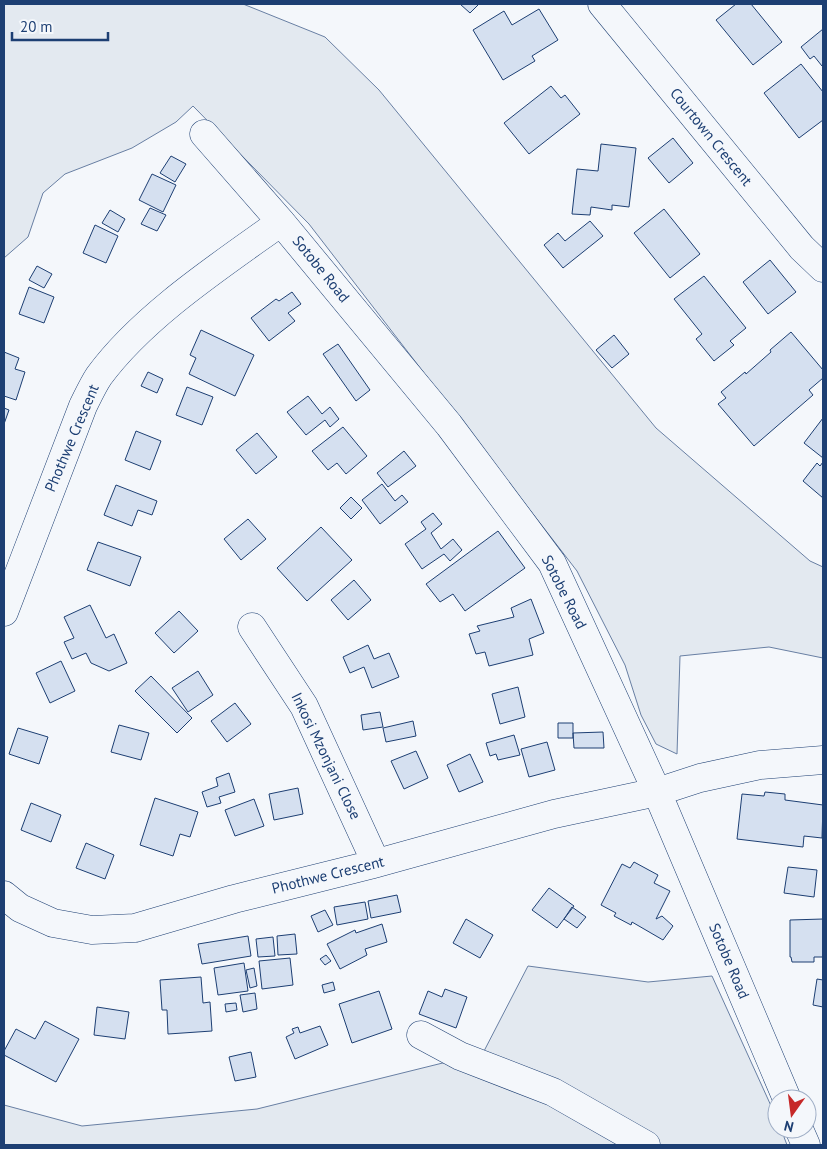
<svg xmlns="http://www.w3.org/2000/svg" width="827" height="1149" viewBox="0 0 827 1149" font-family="'PT Sans',sans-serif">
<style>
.green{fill:#e3e9f0;stroke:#687fa3}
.building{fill:#d5e0f0;stroke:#1d3f73}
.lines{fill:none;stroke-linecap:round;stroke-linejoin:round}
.minor-casing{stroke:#1d3f73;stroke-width:29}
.minor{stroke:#f4f7fb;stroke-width:28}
.labels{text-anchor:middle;stroke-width:4;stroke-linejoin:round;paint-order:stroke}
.street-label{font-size:15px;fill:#1d3f73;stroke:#f4f7fb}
</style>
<rect width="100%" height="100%" fill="#f4f7fb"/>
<path class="green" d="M4,4H243L325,37L379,90L656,428L810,561L823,567V658L769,647L680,656L677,754L656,744L641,715L625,665L577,571L309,224L193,106L176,122L132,148L65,174L43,193L28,237L4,258Z
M528,966L648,982L712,976L777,1119V1129H781L787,1145H4V1105L82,1126L257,1109L483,1053Z"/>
<path class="building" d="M460,4H479L470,13Z
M736,4H751L782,42L753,65L716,20Z
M539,9L558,40L532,56L535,61L503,80L473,30L504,11L512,25Z
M823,29V65L822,66L814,56L810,59L801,47Z
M801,64L823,92V120L799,138L764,93Z
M551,86L561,98L565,95L580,114L529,154L504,123Z
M673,138L693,163L669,183L648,158Z
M601,144L636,148L629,207L612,205V210L591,207L590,215L572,214L577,169L598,171Z
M171,156L186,164L175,182L160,173Z
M152,174L176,185L163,212L139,200Z
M150,208L166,215L157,231L141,224Z
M664,209L700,254L670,278L634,233Z
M110,210L125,219L118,232L102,223Z
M590,221L603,236L563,268L544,245L558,233L565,241Z
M95,225L118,236L106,263L83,253Z
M770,260L796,292L768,314L743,282Z
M37,266L52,274L44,288L29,280Z
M704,276L746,328L730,341L734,345L714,361L696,339L702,334L674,299Z
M29,287L54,297L44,323L19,314Z
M292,292L301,304L288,313L295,321L269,341L251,318L276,299L279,301Z
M201,330L254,355L235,396L189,374L196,358L190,355Z
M791,332L823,370V378L809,390L813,395L754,446L718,404L726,398L721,392L745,372L746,374L771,352L770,350Z
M614,335L629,354L612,368L596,350Z
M338,344L370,390L356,401L323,354Z
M4,352L19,358L15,369L25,372L16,400L4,396Z
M148,372L163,379L157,393L141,386Z
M187,387L213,397L202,425L176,415Z
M308,396L322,414L330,407L339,419L330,427L325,420L306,435L287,412Z
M4,408L9,410L4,424Z
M823,418V458L804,443Z
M343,427L367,456L346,474L337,463L328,470L312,451Z
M136,431L161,441L150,470L125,460Z
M257,433L277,457L256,474L236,450Z
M404,451L416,466L388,487L377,473Z
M823,462V498L803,481L817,463L820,466Z
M382,484L395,501L402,495L408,502L380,524L362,500Z
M116,485L157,501L152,515L138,510L132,526L104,515Z
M351,497L362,508L351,519L340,508Z
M433,513L442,524L431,533L441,549L453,539L462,550L450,561L444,554L422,569L405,544L426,529L421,522Z
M248,519L266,539L241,560L224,539Z
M321,527L352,560L307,601L277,568Z
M498,531L525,568L465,611L453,594L440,602L426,584Z
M98,542L141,557L130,586L87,570Z
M354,580L371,600L348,620L331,600Z
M531,599L544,633L529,639L533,655L489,666L485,652L476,654L469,634L480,631L477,626L514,617L511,608Z
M90,605L106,638L114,634L127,663L109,671L91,663L86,653L72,659L64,642L74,638L64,617Z
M179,611L198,631L174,653L155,633Z
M368,645L374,659L389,653L399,677L372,688L364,667L350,673L343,657Z
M61,661L75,691L50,703L36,673Z
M198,671L213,695L188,712L172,688Z
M151,676L192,718L177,733L135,691Z
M518,687L525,717L500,724L492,694Z
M235,703L251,724L227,742L211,721Z
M380,712L383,727L363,730L361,715Z
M413,721L416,736L386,742L383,728Z
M558,723H573V738H558Z
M119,725L149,733L141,760L111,752Z
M18,728L48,737L39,764L9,754Z
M603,732L604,748H574L573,733Z
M514,735L520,755L498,760L496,754L490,756L486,743Z
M547,742L555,770L529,777L521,749Z
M416,751L428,778L404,789L391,761Z
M470,754L483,782L459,792L447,765Z
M229,773L235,792L219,797L221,803L207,807L202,792L218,786L216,778Z
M298,788L303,814L274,820L269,794Z
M765,792L785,794V800L823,805L822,838L804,836L803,847L737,839L742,794L764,796Z
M155,798L198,812L190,837L180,834L173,856L140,845Z
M254,799L264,826L235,836L225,810Z
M31,803L61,815L51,842L21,830Z
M86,843L114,855L105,879L76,868Z
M634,862L658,875L654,883L670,891L656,919L662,916L673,926L663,940L632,922L631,925L614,916L616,913L601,905L622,864L630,868Z
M788,867L817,870L814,897L784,893Z
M549,888L574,906L557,928L532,910Z
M397,895L401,912L371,918L368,901Z
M365,902L368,919L337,925L334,907Z
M572,907L586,917L577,928L564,919Z
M325,910L333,925L318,932L311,916Z
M466,919L493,935L480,958L453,943Z
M823,919V957H814V962H792L791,957H790V920Z
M382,924L387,942L365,949L367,955L340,969L327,944L355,930L356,933Z
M295,934L297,954L278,955L277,936Z
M248,936L251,956L202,964L198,944Z
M273,937L275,956L258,957L256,939Z
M326,955L331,961L325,965L320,959Z
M290,958L293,985L262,989L259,961Z
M244,963L248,991L218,995L214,968Z
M254,968L257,986L250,988L246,970Z
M201,977L203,1003L210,1002L212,1031L168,1034L167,1010H162L160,980Z
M817,979L823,980V1007L813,1005Z
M333,982L335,990L324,993L322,985Z
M445,989L467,997L456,1028L419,1014L428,991L442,997Z
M379,991L392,1029L352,1043L339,1004Z
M255,993L257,1009L243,1012L240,995Z
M236,1003L237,1010L226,1012L225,1004Z
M97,1007L129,1012L125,1039L94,1035Z
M45,1021L79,1039L56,1082L4,1055V1051L16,1029L35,1039Z
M320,1026L328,1045L295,1059L286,1037L294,1033L292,1029L298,1027L300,1033Z
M251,1052L256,1077L235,1081L229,1057Z"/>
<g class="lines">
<defs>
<path id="minor" d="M602,4L802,248L823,268
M204,134L281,222L449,425L552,563L657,792L787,1099
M4,612L83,406C88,396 93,385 99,376C143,316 221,265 281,222
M252,627L304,706L376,863
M4,895L20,908L53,923L92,930L135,928L234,899L370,865L554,814L657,792L700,778L760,765L823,760
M421,1035L460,1056L553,1092L646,1145
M799,1129L806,1145"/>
</defs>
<use href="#minor" class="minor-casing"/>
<use href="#minor" class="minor"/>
</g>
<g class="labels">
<g class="street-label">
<text transform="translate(711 137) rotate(51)" y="5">Courtown Crescent</text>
<text transform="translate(321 269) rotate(51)" y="5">Sotobe Road</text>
<text transform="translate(72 438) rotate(-67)" y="5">Phothwe Crescent</text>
<text transform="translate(564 592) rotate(63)" y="5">Sotobe Road</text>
<text transform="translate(326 756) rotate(64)" y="5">Inkosi Mzonjani Close</text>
<text transform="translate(328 875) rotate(-14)" y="5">Phothwe Crescent</text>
<text transform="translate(729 961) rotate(67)" y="5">Sotobe Road</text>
</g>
</g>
<rect width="827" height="1149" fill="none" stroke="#1d3f73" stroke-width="10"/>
<g transform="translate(792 1114) rotate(194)"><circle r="24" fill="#f4f7fb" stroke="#9eadc5"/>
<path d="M0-4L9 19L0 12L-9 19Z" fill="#c62828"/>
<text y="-8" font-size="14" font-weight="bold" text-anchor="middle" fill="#1d3f73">N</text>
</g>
<path d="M12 32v8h96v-8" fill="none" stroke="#1d3f73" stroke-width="2.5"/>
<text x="20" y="32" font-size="15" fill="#1d3f73" stroke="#f4f7fb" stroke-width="4" paint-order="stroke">20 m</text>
</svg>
